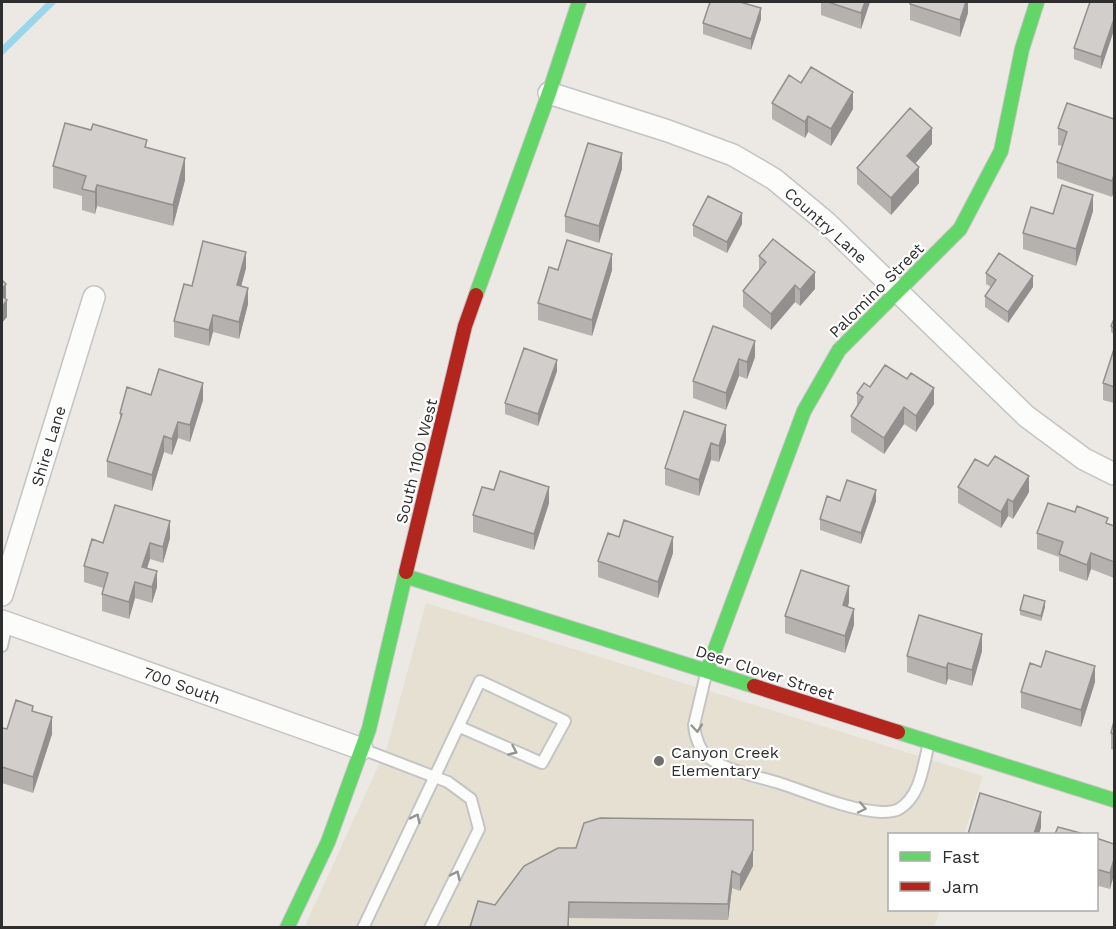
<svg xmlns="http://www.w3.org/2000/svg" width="1116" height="929" viewBox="0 0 1116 929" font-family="'Work Sans',sans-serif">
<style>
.education{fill:#e6e0d3}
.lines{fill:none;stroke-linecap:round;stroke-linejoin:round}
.stream{stroke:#99d6ec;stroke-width:7}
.lane-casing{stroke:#c5c4c5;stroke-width:14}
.street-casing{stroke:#c5c4c5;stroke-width:24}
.fast-casing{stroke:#c5c4c5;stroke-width:16}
.jam-casing{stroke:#c5c4c5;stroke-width:16}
.lane{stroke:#fcfcfb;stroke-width:10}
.street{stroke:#fcfcfb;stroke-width:21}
.fast{stroke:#63d668;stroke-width:14}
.jam{stroke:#b3261e;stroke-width:14}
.wall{fill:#b4b1af}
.shaded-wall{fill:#92908e}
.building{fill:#d1cecb;stroke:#92908e;stroke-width:1.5}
.oneway{stroke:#959594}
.poi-dot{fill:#706f6e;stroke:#fff;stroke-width:2}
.labels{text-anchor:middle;stroke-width:4.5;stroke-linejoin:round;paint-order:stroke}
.street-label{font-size:16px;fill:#2e2e2e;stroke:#fff}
.poi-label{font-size:16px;fill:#2e2e2e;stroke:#fff;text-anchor:start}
</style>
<rect width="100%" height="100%" fill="#ece8e4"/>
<path class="education" d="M426,603L983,776L964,834H890V910H940L934,927L304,928L387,747Z"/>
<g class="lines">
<path class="stream" d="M2,51L52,2"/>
<defs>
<path id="lane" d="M2,646L7,623
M706,674L694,725C695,737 700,751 709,758C725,770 759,777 779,783C810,793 848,810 881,812C887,812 894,812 899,809C921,796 923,765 929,743
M362,749L448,782L471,799L479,829L430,928
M363,928L480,681L565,721L542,763L460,727"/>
<path id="street" d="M549,93L668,131L733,155L774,179L826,222L1026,416L1084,459L1114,474
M2,595L94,297
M2,621L362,749"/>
<path id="fast" d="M476,295L549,93L579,2
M405,576L754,686
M707,671L804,411L839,350L960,229L1001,151L1022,49L1037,2
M898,732L1114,800
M287,928L328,842L369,729L406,572"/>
<path id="jam" d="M406,572L465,326L476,295
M754,686L898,732"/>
</defs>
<use href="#lane" class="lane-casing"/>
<use href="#street" class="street-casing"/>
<use href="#fast" class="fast-casing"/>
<use href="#jam" class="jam-casing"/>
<use href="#lane" class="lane"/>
<use href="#street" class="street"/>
<use href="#fast" class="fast"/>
<use href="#jam" class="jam"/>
</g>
<path class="wall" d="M821,2H870L861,29L821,15Z
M968,2V13L960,37L910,20V4Z
M1114,2V30L1101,69L1074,59V48Z
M761,19L751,50L703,34V23Z
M772,103L853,109L831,146L808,132L805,138L772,119Z
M1114,119L1112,197L1057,178V162L1062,146L1058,145V128Z
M932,144L915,164L919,183L891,215L857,184V168Z
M147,148L185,180L173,226L97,206L95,214L82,210V196L53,188V166Z
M622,169L599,243L565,232V216Z
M1093,211L1076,266L1023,249V233L1053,214Z
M742,224L727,253L693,236V225Z
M759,256L815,289L800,306L795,302L771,330L743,307V291L759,271Z
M246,268L241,286L248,304L239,339L213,332L209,346L174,337V321L192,286Z
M558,270H612L592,336L538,320V303Z
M986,273L1033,287L1008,323L985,307V296L991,287L986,284Z
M1114,319V334L1111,332V326Z
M713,326L755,357L747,379L739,376L726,410L693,398V381Z
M1114,349V403L1103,400V383Z
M557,371L538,426L505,414V403Z
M870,387L934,404L916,432L904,424L884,454L851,432V416L857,406V393Z
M151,395L203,400L190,442L178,438L172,455L164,452L152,491L107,477V461L120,421V413Z
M684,411L726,442L719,462L711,460L699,496L665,485V468Z
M988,466L1029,492L1013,519L1008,516L1001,528L958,503V487Z
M494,490L549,503L534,550L473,532V515Z
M840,501H876L861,544L820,530V519Z
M1108,524L1114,526V578L1091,569L1087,581L1059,571V557L1037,549V533Z
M619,537L673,553L658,598L598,577V561Z
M170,538L163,563L150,559L147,568L157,587L152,603L135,598L129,619L102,611V594L103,588L84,582V566L103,543Z
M849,602L848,607L854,625L845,653L785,633V616Z
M1045,607L1041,621L1020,615V610Z
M982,651L972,686L948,679L946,685L907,672V656Z
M1095,682L1081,727L1021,708V692Z
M33,711L52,734L33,793L2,783V728L7,729Z
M1114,721V750L1111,749V733Z
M1096,838L1114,844L1110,889L1099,886Z
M753,866L740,891L732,888L728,920L569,918V927H470L495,905Z"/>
<path class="shaded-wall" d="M865,2H870L861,29V13Z
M966,2H968V13L960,37V20Z
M761,8V19L751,50V39Z
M1114,19V30L1101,69V57Z
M853,92V109L831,146V129Z
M808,116V132L805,138V122Z
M932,128V144L907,173V156Z
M622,153V169L599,243V226Z
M185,158V180L173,226V205Z
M919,167V183L891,215V198Z
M1114,175V191L1112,197V181Z
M97,185V206L95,214V192Z
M1093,195V211L1076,266V249Z
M742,213V224L727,253V242Z
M246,252V268L237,302V285Z
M612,254V270L592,336V320Z
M815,272V289L800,306V290Z
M1033,276V287L1008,323V312Z
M6,284V300L2,305V289Z
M795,285V302L771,330V314Z
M248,288V304L239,339V322Z
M7,300V317L2,323V307Z
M213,315V332L209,346V330Z
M755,341V357L747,379V362Z
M739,359V376L726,410V393Z
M557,360V371L538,426V414Z
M203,383V400L190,442V425Z
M934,388V404L916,432V416Z
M904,407V424L884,454V438Z
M178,422V438L172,455V439Z
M726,425V442L719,462V446Z
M164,436V452L152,491V475Z
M711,443V460L699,496V480Z
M1029,476V492L1013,519V502Z
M549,487V503L534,550V534Z
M876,490V501L861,544V533Z
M1008,499V516L1001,528V512Z
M170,521V538L163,563V547Z
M673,537V553L658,598V582Z
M150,543V559L142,583V567Z
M1091,553V569L1087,581V565Z
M157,571V587L152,603V587Z
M135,582V598L129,619V602Z
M849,586V602L843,622V605Z
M1045,601V607L1041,621V616Z
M854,609V625L845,653V636Z
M982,634V651L972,686V670Z
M948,663V679L946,685V668Z
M1095,666V682L1081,727V710Z
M52,717V734L33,793V777Z
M1041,812V828L1039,834H1034Z
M753,850V866L740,891V875Z
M1114,859V875L1110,889V873Z
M1099,870V886L1096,893V876Z
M732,871V888L728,920V904Z"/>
<path class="building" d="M710,2H740L761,8L751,39L703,23Z
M828,2H865L861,13Z
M910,2H966L960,20L910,4Z
M1090,2H1114V19L1101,57L1074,48Z
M811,67L853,92L831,129L808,116L805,122L772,103L789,75L801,83Z
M1067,103L1114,119V175L1112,181L1057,162L1067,132L1058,128Z
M910,108L932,128L907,156L919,167L891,198L857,168Z
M65,123L91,130L93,124L147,140L145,147L185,158L173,205L97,185L95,192L82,189L86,176L53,166Z
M588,143L622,153L599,226L565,216Z
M1062,185L1093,195L1076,249L1023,233L1031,207L1053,214Z
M708,196L742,213L727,242L693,225Z
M773,239L815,272L800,290L795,285L771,314L743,291L766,262L759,256Z
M567,240L612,254L592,320L538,303L549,267L558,270Z
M203,241L246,252L237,285L248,288L239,322L213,315L209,330L174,321L184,284L192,286Z
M999,253L1033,276L1008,312L985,296L996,280L986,273Z
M2,280L6,284L2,289Z
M2,296L7,300L2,307Z
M1114,319V328L1111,326Z
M713,326L755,341L747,362L739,359L726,393L693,381Z
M524,348L557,360L538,414L505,403Z
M1114,349V387L1103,383Z
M885,365L907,379L911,373L934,388L916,416L904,407L884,438L851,416L863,397L857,393L864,383L870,387Z
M159,369L203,383L190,425L178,422L172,439L164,436L152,475L107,461L122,414L120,413L127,387L151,395Z
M684,411L726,425L719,446L711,443L699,480L665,468Z
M995,456L1029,476L1013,502L1008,499L1001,512L958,487L975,459L988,466Z
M500,471L549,487L534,534L473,515L482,487L494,490Z
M847,480L876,490L861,533L820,519L827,496L840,501Z
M1048,503L1075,512L1077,506L1108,518L1106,523L1114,526V562L1091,553L1087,565L1059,554L1063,542L1037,533Z
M115,505L170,521L163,547L150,543L142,567L157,571L152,587L135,582L129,602L102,594L108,573L84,566L92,539L103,543Z
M624,520L673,537L658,582L598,561L608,533L619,537Z
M801,570L849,586L843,605L854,609L845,636L785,616Z
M1024,595L1045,601L1041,616L1020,610Z
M919,615L982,634L972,670L948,663L946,668L907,656Z
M1046,651L1095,666L1081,710L1021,692L1030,663L1041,667Z
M16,700L33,706L32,711L52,717L33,777L2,767V728L7,729Z
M1114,721V734L1111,733Z
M980,793L1041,812L1034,834H968Z
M600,818L753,820V850L740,875L732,871L728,904L569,902L568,927H470L478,901L495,905L524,866L558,848H576L584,823Z
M1058,827L1084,834H1055Z
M1096,838L1114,844V859L1110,873L1099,870L1096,876Z"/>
<defs><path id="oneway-chevron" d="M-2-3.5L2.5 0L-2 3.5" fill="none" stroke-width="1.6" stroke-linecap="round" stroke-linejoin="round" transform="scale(1.5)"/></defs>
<g class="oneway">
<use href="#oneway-chevron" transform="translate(697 728) rotate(85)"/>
<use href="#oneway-chevron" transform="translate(513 751) rotate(24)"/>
<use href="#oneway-chevron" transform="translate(862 808) rotate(12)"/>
<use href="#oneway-chevron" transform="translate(416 818) rotate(-64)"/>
<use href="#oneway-chevron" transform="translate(456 875) rotate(-64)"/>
</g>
<circle class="poi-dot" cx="659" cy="761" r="6"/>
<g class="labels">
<g class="street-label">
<text transform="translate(826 225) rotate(42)" y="6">Country Lane</text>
<text transform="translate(876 290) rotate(-45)" y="6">Palomino Street</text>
<text transform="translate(48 446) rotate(-73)" y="6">Shire Lane</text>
<text transform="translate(416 461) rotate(-76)" y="6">South 1100 West</text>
<text transform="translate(765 672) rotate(18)" y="6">Deer Clover Street</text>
<text transform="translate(182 685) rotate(20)" y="6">700 South</text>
</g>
<g class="poi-label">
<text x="671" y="758">Canyon Creek<tspan x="671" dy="18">Elementary</tspan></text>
</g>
</g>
<rect width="1116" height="929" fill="none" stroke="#2e2e2e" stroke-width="6"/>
<rect x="888" y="833" width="210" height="78" fill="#ffffff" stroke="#ababab" stroke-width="1.5"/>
<rect x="900" y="852" width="30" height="9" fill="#63d668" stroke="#ababab" stroke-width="1.5"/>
<text x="942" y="863" font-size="18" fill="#2e2e2e">Fast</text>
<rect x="900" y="882" width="30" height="9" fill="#b3261e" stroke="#ababab" stroke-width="1.5"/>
<text x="942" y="893" font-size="18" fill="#2e2e2e">Jam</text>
</svg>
